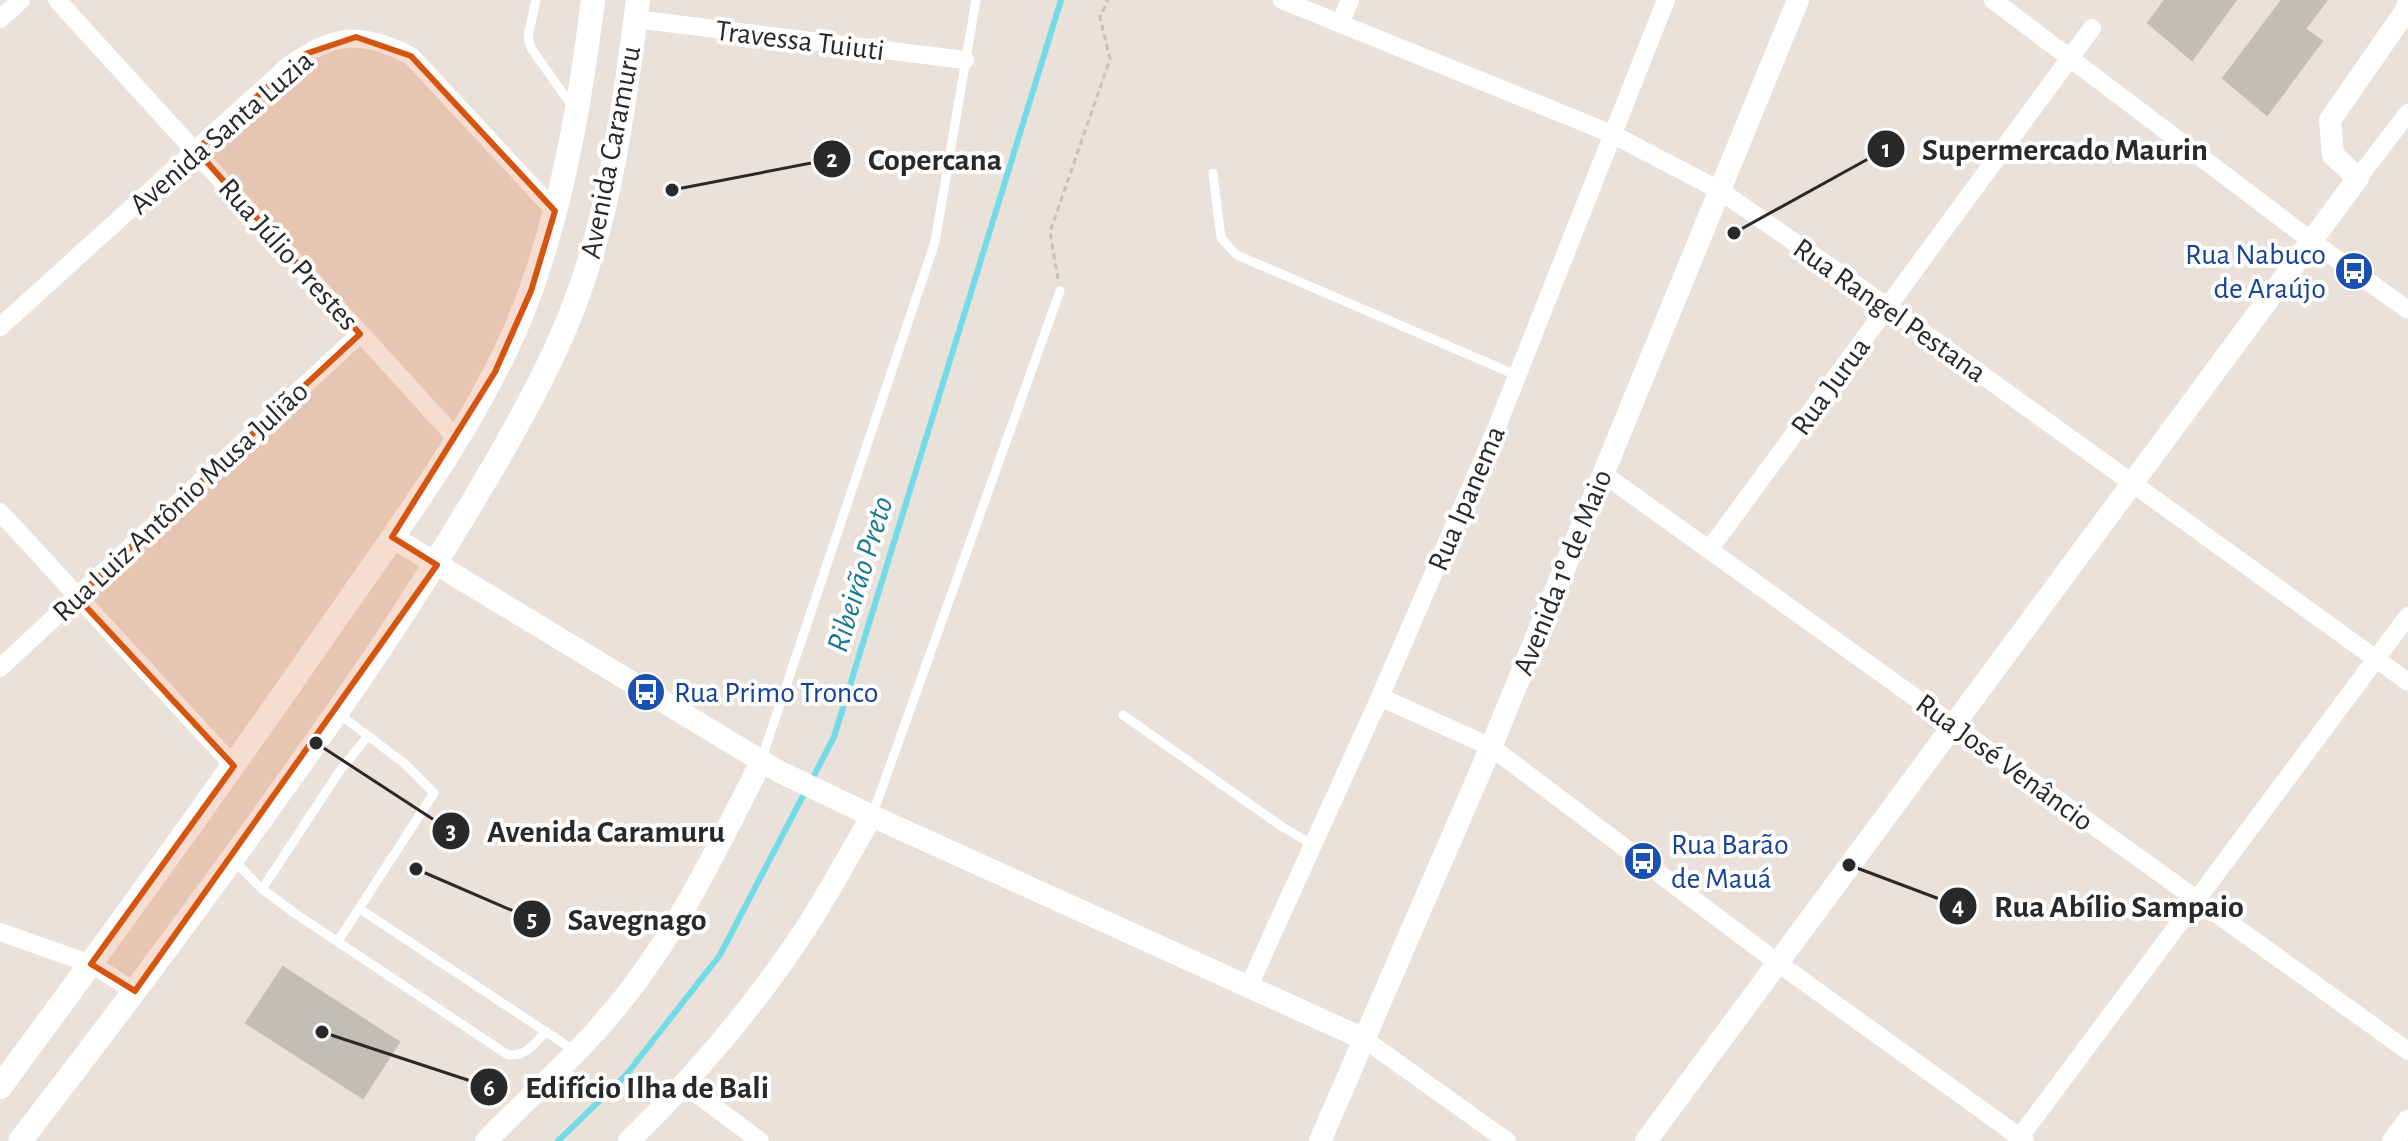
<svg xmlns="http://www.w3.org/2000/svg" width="2408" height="1141" viewBox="0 0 2408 1141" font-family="'Alegreya Sans',sans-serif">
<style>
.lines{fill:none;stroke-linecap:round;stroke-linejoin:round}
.stream{stroke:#73dbe7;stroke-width:6}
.building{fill:#c3bdb7;stroke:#c5bdb5;stroke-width:2}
.path{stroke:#c3c3c3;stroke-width:3;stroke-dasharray:6 4;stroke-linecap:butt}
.service{stroke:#fff;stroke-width:9}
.minor{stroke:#fff;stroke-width:18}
.tertiary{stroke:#fff;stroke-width:22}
.secondary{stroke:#fff;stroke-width:24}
.marked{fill:#d5540f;fill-opacity:0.2;stroke:#d5540f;stroke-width:6;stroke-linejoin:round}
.labels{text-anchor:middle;stroke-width:8;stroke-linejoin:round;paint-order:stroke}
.street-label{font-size:30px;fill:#292929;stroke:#fff}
.transit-label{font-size:30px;fill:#164399;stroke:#fff;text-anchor:start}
.water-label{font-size:32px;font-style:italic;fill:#157a91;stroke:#fff}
.leader{fill:none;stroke:#292929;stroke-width:3}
.callout-dot{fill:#292929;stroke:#fff;stroke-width:3}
.mark-label{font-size:24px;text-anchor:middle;font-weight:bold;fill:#fff}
.callout-label{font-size:32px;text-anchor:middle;font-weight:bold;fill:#292929;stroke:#fff;stroke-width:8;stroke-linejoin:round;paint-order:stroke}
</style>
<rect width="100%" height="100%" fill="#eae1db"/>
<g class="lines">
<path class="stream" d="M811,781L834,737L1061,0
M558,1141L626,1075L720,955L806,790"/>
</g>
<path class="building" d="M2165,0H2236L2192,60L2148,23Z
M2282,0H2327L2305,29L2322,41L2267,115L2223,78Z
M283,967L399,1042L363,1098L246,1023Z"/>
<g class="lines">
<path class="path" d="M1058,279L1050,232L1110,59L1100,17L1108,0"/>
<path class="service" d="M536,0L528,37L531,48L572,106
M1213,173L1221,238L1237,255L1516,375
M1123,715L1281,826L1313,845
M761,761L935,242L976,0
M872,816L1060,291
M234,861L262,889L296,914L508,1055C527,1056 534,1044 546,1031
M262,889L339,772L367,737
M360,909L575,1051
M338,941L434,793L404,763L339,714"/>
<path class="minor" d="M57,0L456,438
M1282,0L1612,134L1719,190L1888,307L2408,682
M1993,0L2313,242L2408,310
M0,19L21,0
M635,19L965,60
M1340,24L1350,0
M2358,178L2408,113
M0,327L288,66C333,33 361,30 411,56L555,211
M1602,473L2408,1051
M0,512L234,766
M1709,550L2092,28
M0,668L360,334
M1380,697L1491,747L1778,963L2025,1141
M0,932L91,964L135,991
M1248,988L1380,697L1496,429L1666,0
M1364,1039L1507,1141
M685,1085L760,1141
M2017,1141L2408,616"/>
<path class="tertiary" d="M392,537L778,771L872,816L1364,1039
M486,1141C524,1101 567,1065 603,1023C671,946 715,853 761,762
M629,1141C695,1076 755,1006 806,928C829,892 850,853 872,816
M1320,1141L1491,747L1798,0
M1646,1141L2358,178L2333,155L2330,120L2405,12L2408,4
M2393,1141L2408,1121"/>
<path class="secondary" d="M0,1087C114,933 226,778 335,620C404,521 491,404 531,290C564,197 581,97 593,0
M20,1141C143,982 263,821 376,655C418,592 457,529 495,464C527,408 558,352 579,292C613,198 625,98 638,0"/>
</g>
<path class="marked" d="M356,37L411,56L555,211L531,291L495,372L392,537L437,565L135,991L91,964L234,766L77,597L360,334L196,150L305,54Z"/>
<defs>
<symbol id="bus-disc" viewBox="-11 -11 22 22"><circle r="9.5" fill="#1a4fb4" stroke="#fff"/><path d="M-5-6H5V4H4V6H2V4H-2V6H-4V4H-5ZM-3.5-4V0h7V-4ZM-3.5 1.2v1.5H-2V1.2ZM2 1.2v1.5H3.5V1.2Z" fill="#fff"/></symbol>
</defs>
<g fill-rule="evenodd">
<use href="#bus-disc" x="2332" y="249" width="44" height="44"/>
<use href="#bus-disc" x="624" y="670" width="44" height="44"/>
<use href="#bus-disc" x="1621" y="839" width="44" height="44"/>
</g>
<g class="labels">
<g class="street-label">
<text transform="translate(800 40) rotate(7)" y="10">Travessa Tuiuti</text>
<text transform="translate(221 132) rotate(-41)" y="10">Avenida Santa Luzia</text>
<text transform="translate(610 152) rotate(-79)" y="10">Avenida Caramuru</text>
<text transform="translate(289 254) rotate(48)" y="10">Rua Júlio Prestes</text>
<text transform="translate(1890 310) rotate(35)" y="10">Rua Rangel Pestana</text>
<text transform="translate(1830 386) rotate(-54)" y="10">Rua Jurua</text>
<text transform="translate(1466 498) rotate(-67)" y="10">Rua Ipanema</text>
<text transform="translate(180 501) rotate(-43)" y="10">Rua Luiz Antônio Musa Julião</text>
<text transform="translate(1562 572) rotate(-68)" y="10">Avenida 1º de Maio</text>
<text transform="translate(2005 762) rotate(36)" y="10">Rua José Venâncio</text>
</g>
<g class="transit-label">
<text x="2326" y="264" text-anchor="end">Rua Nabuco<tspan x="2326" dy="34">de Araújo</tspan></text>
<text x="674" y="702">Rua Primo Tronco</text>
<text x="1671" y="854">Rua Barão<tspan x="1671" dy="34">de Mauá</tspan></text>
</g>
<g class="water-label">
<text transform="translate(859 574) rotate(-73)" y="11">Ribeirão Preto</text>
</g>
</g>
<path class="leader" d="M1734 233L1886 149M672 190L832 159M316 743L451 831M1849 865L1958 906M416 869L532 919M322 1032L489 1087"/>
<g class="callout-dot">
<circle cx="1734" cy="233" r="8"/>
<circle cx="672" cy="190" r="8"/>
<circle cx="316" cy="743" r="8"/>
<circle cx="1849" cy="865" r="8"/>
<circle cx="416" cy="869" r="8"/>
<circle cx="322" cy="1032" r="8"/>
<circle cx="1886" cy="149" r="20"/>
<circle cx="832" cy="159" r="20"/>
<circle cx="451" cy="831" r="20"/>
<circle cx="1958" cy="906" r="20"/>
<circle cx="532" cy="919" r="20"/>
<circle cx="489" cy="1087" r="20"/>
</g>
<g class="mark-label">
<text x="1886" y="157">1</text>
<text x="832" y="167">2</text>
<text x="451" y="839">3</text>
<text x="1958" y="914">4</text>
<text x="532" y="927">5</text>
<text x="489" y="1096">6</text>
</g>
<g class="callout-label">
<text x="2065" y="160">Supermercado Maurin</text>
<text x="935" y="170">Copercana</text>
<text x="606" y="842">Avenida Caramuru</text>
<text x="2119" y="917">Rua Abílio Sampaio</text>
<text x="637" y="930">Savegnago</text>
<text x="647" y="1098">Edifício Ilha de Bali</text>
</g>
</svg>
